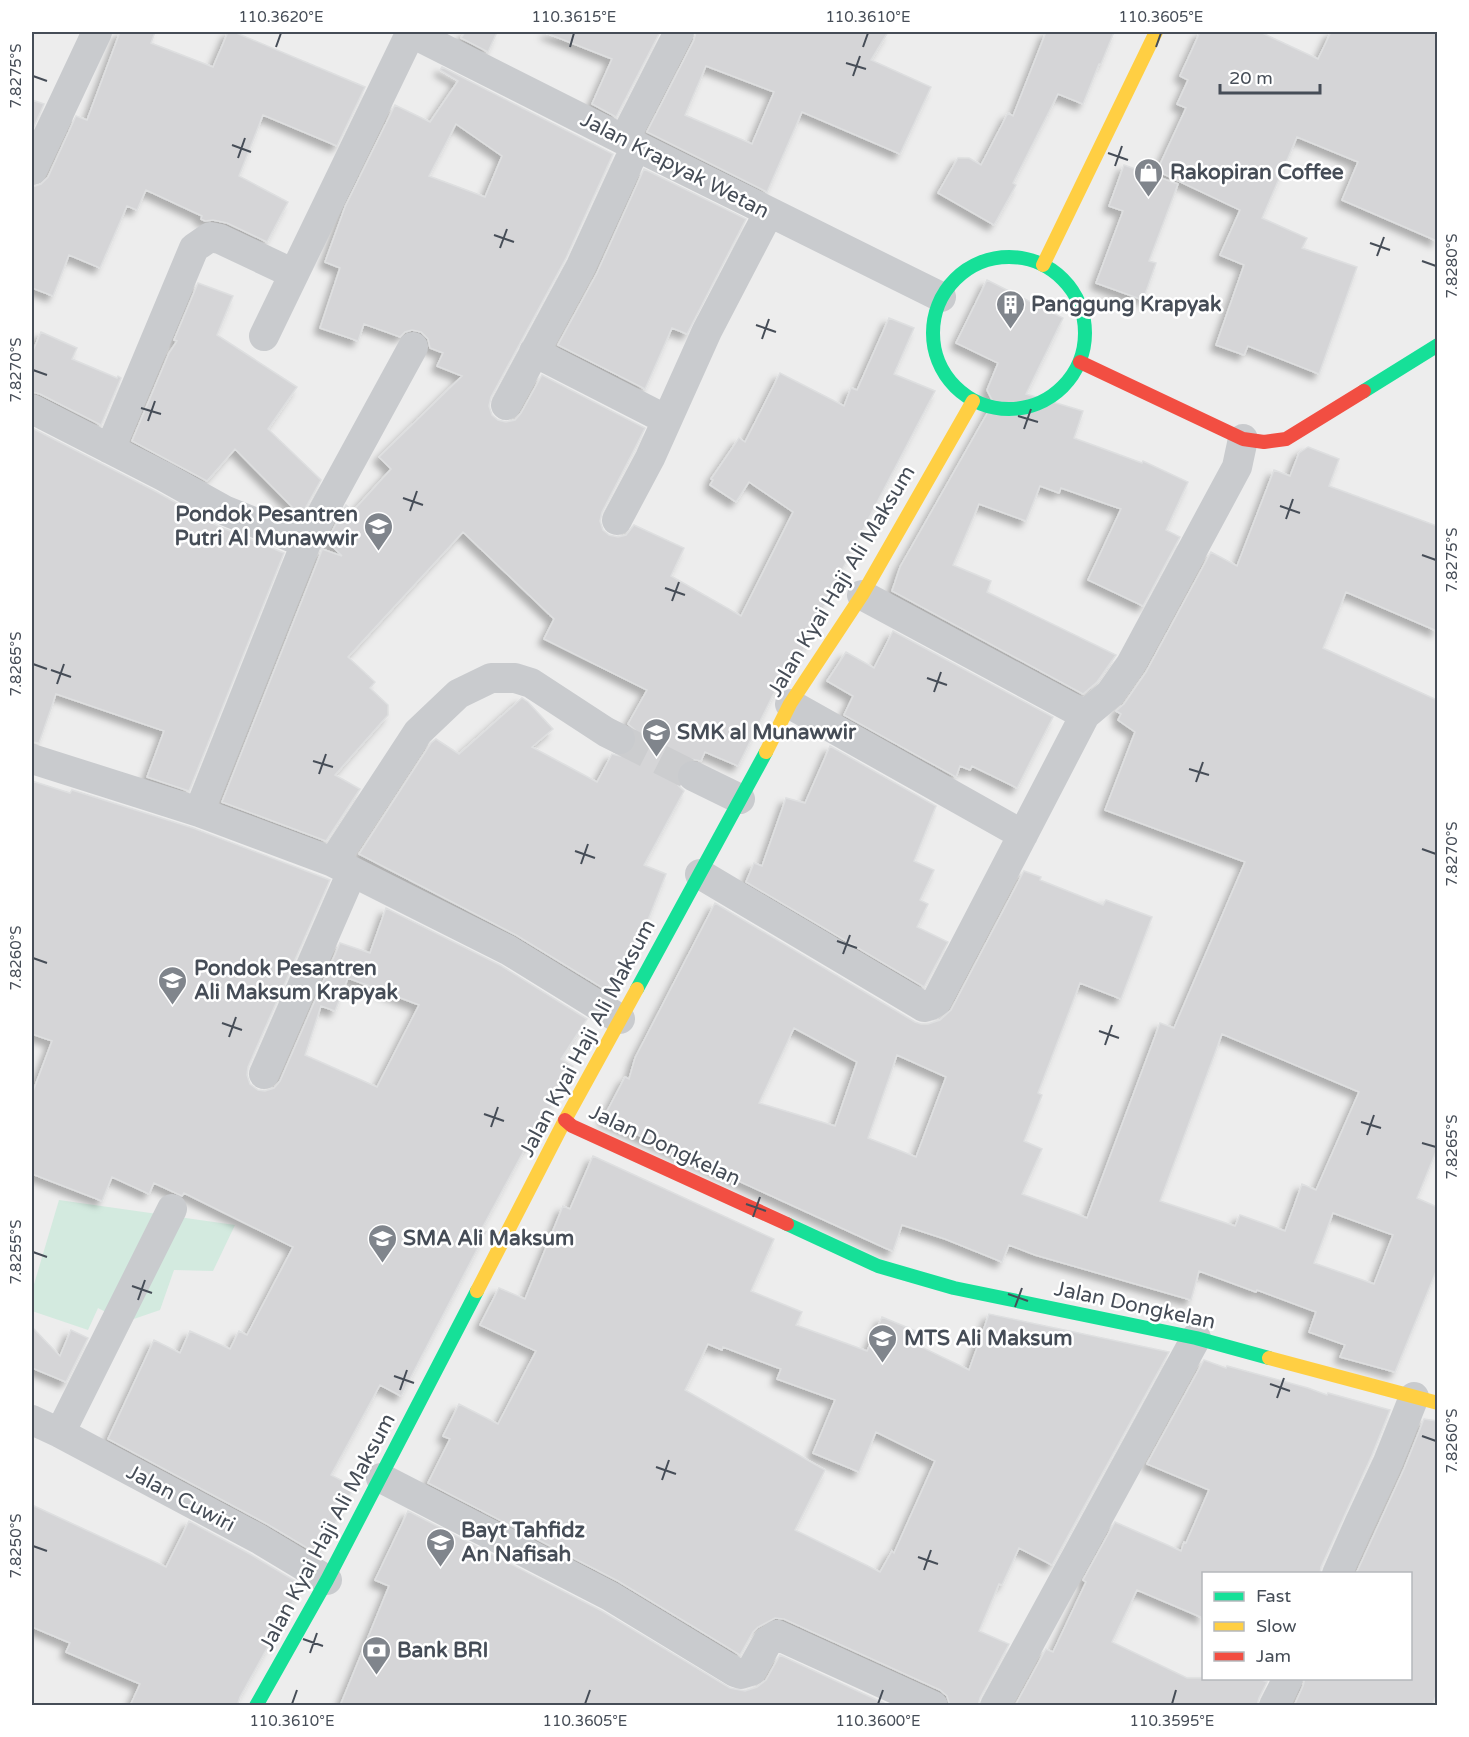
<svg xmlns="http://www.w3.org/2000/svg" width="1469" height="1737" viewBox="0 0 1469 1737" font-family="'Varela Round',sans-serif">
<style>
.green{fill:#d3eadf}
.building{fill:#d5d5d7;stroke:#dedfe0;stroke-width:1.5;fill-rule:evenodd;filter:url(#shadow)}
.lines{fill:none;stroke-linecap:round;stroke-linejoin:round}
.street-tunnel{stroke:#cccdcf;stroke-width:30;stroke-dasharray:30 15;stroke-linecap:butt}
.street{stroke:#c9cbce;stroke-width:30}
.fast{stroke:#16e098;stroke-width:14}
.slow{stroke:#ffcf43;stroke-width:14}
.jam{stroke:#f24e42;stroke-width:14}
.ticks{fill:none;stroke:#464d57;stroke-width:2}
.labels{text-anchor:middle;stroke-width:5;stroke-linejoin:round;paint-order:stroke}
.street-label{font-size:21px;fill:#464d57;stroke:#fff}
.poi-label{font-size:21px;font-weight:bold;fill:#464d57;stroke:#fff;text-anchor:start}
.neatline{fill:none;stroke:#464d57;stroke-width:2}
.ticks-label{font-size:15px;text-anchor:middle;fill:#464d57}
</style>
<defs>
<filter id="shadow"><feDropShadow dx="-5.5" dy="5.5" stdDeviation="3" flood-color="#0004"/></filter>
</defs>
<rect width="100%" height="100%" fill="#ededed"/>
<path class="green" d="M59,1200L235,1225L213,1271L174,1270L160,1310L125,1322L98,1308L88,1330L32,1311V1291Z"/>
<path class="building" d="M120,32H155L151,43L213,67L228,32H234L365,87L337,146L263,115L239,176L288,202L267,242L227,223L213,220L205,221L201,219L202,216L146,190L137,210L127,206L100,268L69,255L53,296L32,288V187L41,184L48,177L76,116L87,120Z
M465,32H497L488,52L461,38Z
M546,32H660L616,117L592,104L612,59L546,33Z
M696,32H888L871,60L931,87L900,154L802,112L767,192L647,132L694,40ZM706,66L774,92L752,144L685,115Z
M1046,32H1114L1101,64H1099L1083,104L1058,94L1013,183L1016,185L994,225L938,193L958,158H969L981,165L1008,113L1013,116Z
M1200,32H1260L1318,59L1331,32H1437V241L1342,200L1358,162L1297,137L1262,218L1307,238L1302,248L1357,267L1319,374L1248,346L1244,355L1216,345L1244,265L1220,255L1240,210L1157,171L1186,108L1177,104L1188,80L1180,76Z
M442,67L613,154L566,258L491,397L489,406L492,415L498,420L506,422L515,420L521,413L542,375L645,428L634,450L602,512L600,521L603,530L609,535L618,537L626,535L634,525L684,548L671,576L741,616L793,512L749,482L736,502L710,485L713,480L711,479L739,438L745,442L780,373L844,406L851,388L857,390L889,318L914,328L894,374L935,391L848,558L811,633L814,634L773,695L738,766L705,752L701,761L691,759L683,762L678,768L676,778L678,785L684,791L644,865L666,874L635,953L619,983L612,981L606,990L516,935L359,854L431,743L436,739L459,754L522,698L528,702L553,729L532,747L597,782L612,754L620,756L629,754L636,746L637,737L635,730L628,724L647,690L544,639L554,619L463,532L348,657L375,682L370,688L388,705V715L335,775L360,789L326,841L222,802L322,550V549L342,556L327,541L346,505L353,511L391,469L379,457L462,376L437,366L443,353L430,348L428,339L421,332L412,330L405,332L400,337L364,324L358,341L320,328L340,268L325,262L345,207L395,105L430,122L458,81L440,70ZM456,124L502,156L485,197L429,176Z
M32,100L44,104L32,131Z
M1124,165L1178,184L1149,261L1156,263L1143,300L1096,283L1123,211L1109,206Z
M644,169L746,219L687,334L672,328L645,389L558,345L597,273Z
M987,280L1063,318L1026,394L1083,411L1074,438L1142,463L1143,461L1188,482L1166,530L1180,537L1143,606L1088,580L1121,509L1061,488L1059,493L1040,486L1026,521L979,504L953,565L991,581L987,592L1116,655L1097,682L1083,694L892,591L900,567L989,410L992,400L987,390L998,363L956,343Z
M198,283L233,296L217,335L297,387L268,429L321,480L301,516L235,449L207,481L132,441L169,353L177,341L174,340Z
M41,332L77,348L72,359L117,378L118,376L121,378L101,425L40,394L32,392V353Z
M32,428L155,491L218,526L284,553L189,791L147,777L164,731L56,694L39,743L32,742Z
M1308,447L1339,459L1329,486L1437,526V631L1346,592L1323,648L1437,700V1149L1417,1198L1437,1207V1269L1395,1372L1340,1357L1345,1345L1309,1332L1316,1312L1257,1290L1256,1292L1199,1271L1191,1300L1035,1255L1009,1245L1002,1262L945,1239L902,1225L893,1251L885,1248L603,1119L625,1077L629,1079L635,1058L715,903L915,1022L921,1024H928L940,1020L951,1010L1024,871L1041,877L1040,880L1103,905L1106,900L1152,917L1121,999L1080,983L1038,1093L1042,1095L1024,1141L1042,1149L1022,1194L1087,1218L1160,1023L1174,1028L1245,862L1105,810L1135,732L1118,720L1121,714L1116,711L1124,704L1146,672L1211,552L1237,566L1274,470L1290,476L1299,453ZM794,1028L857,1062L835,1126L759,1103ZM1222,1034L1359,1092L1316,1190L1302,1184L1285,1231L1240,1215L1235,1226L1160,1201ZM897,1055L946,1077L916,1157L868,1138ZM1333,1213L1393,1235L1374,1284L1314,1263Z
M893,631L1053,717L1017,788L972,766L970,770L960,766L956,777L844,715L853,696L827,681L846,652L874,668Z
M830,746L936,806L914,861L934,870L920,900L928,904L917,927L948,942L924,987L746,882L754,863L762,866L786,798L805,803Z
M32,781L70,793L72,790L193,828L330,880L248,1067L247,1075L250,1084L258,1090L265,1091L274,1088L280,1081L340,943L370,953L386,908L500,965L587,1019L561,1059L573,1066L531,1145L528,1143L481,1230L486,1232L401,1396L380,1385L331,1475L354,1487L319,1555L267,1524L108,1439L154,1340L180,1353L190,1331L230,1349L239,1331L247,1335L293,1247L184,1193L182,1196L154,1183L149,1194L112,1177L102,1201L32,1174V1094L52,1041L32,1034ZM348,978L419,1005L377,1087L305,1055L321,1006L335,1011Z
M593,1156L774,1239L751,1291L802,1312L796,1325L867,1351L882,1317L918,1332L913,1343L969,1370L989,1314L1169,1352L1052,1565L1019,1548L1002,1585L999,1584L979,1631L1009,1644L980,1698L978,1706H950L947,1696L940,1690L784,1619L775,1618L758,1627L753,1632L740,1655L618,1581L428,1483L450,1439L443,1436L459,1404L498,1424L536,1351L480,1325L499,1288L525,1299L563,1206L570,1209ZM708,1344L722,1350L723,1347L781,1369L777,1379L835,1400L813,1453L859,1472L876,1432L935,1461L894,1553L892,1551L880,1572L795,1530L825,1470L685,1390Z
M32,1327L60,1356L71,1330L88,1338L66,1382L32,1368Z
M1204,1360L1226,1368L1227,1366L1308,1388L1327,1395L1328,1393L1390,1410L1372,1455L1321,1567L1320,1574H1203V1618L1137,1590L1112,1642L1187,1678H1257L1267,1682L1259,1698L1257,1706H1015L1046,1649L1053,1652L1086,1582L1083,1580L1115,1522L1181,1551L1184,1542L1186,1543L1209,1490L1147,1464Z
M1424,1419L1437,1421V1693L1432,1706H1294L1303,1686L1305,1678H1410V1574H1356L1404,1469Z
M32,1505L166,1567L189,1521L250,1554L302,1585L240,1697L237,1706H130L140,1684L66,1652L70,1643L32,1627Z
M408,1511L602,1611L730,1688L745,1691L757,1687L766,1680L780,1655L890,1706H340L389,1586L375,1580Z"/>
<g class="lines">
<path class="street-tunnel" d="M620,739L693,776"/>
<path class="street" d="M410,32L624,140L941,297
M624,140L679,32
M32,170L97,32
M264,336L411,32
M534,352L667,420
M506,405L581,266L636,146
M32,409L163,476L226,511L306,543
M110,449L194,248L210,237L220,239L294,274
M617,520L650,458L707,331L769,212
M862,595L1085,715
M790,704L1023,835
M32,759L199,812L333,862L508,950L620,1019
M693,776L740,799
M199,812L306,543L413,347
M333,862L418,732L458,694L491,678H515L531,683L606,732L620,739
M700,874L924,1007L931,1005L936,1002L1085,715L1110,694L1131,664L1237,467L1243,439
M264,1074L352,872
M32,1420L60,1433L259,1539L327,1580
M60,1433L172,1209
M381,1478L610,1596L735,1672L741,1674L751,1671L768,1641L777,1635L933,1706
M1337,1574L1360,1522L1388,1462L1414,1397
M995,1706L1196,1338
M1274,1706L1288,1678"/>
<path class="fast" d="M933 333a76 76 0 1 1 152 0a76 76 0 1 1-152 0Z
M1364,391L1438,345
M637,989L766,752
M787,1224L878,1266L954,1288L1196,1338L1269,1358
M256,1706L327,1580L477,1291"/>
<path class="slow" d="M1043,265L1156,32
M766,752L790,704L862,595L973,401
M477,1291L565,1120L637,989
M1269,1358L1438,1403"/>
<path class="jam" d="M1080,362L1243,439L1264,442L1286,439L1364,391
M565,1120L572,1126L787,1224"/>
</g>
<path class="ticks" d="M276,47L281,33M570,47L574,33M863,47L868,33M1156,47L1161,33M846,63L866,69M33,76L47,81M853,76L860,56M232,145L251,152M1108,153L1128,160M238,158L245,138M1115,166L1122,146M494,235L514,242M1370,243L1390,250M500,248L507,229M1377,256L1384,237M1422,261L1436,266M756,325L776,332M762,339L769,319M33,370L47,375M141,408L161,414M1018,416L1038,422M148,421L155,401M1024,429L1031,409M403,498L423,505M1280,506L1300,513M410,511L417,491M1286,519L1293,499M1422,555L1436,560M665,588L685,595M672,601L679,582M33,664L47,669M51,670L71,677M927,678L947,685M57,684L64,664M934,692L941,672M313,761L333,767M1189,769L1209,775M319,774L326,754M1196,782L1203,762M1422,849L1436,854M575,851L595,858M581,864L588,844M837,941L857,948M843,954L850,935M33,958L47,963M222,1023L242,1030M1099,1031L1119,1038M229,1037L236,1017M1105,1045L1112,1025M484,1114L504,1121M1361,1122L1381,1128M491,1127L498,1107M1367,1135L1374,1115M1422,1143L1436,1147M746,1204L766,1211M753,1217L760,1197M33,1252L47,1257M132,1286L152,1293M1008,1294L1028,1301M138,1300L145,1280M1015,1307L1022,1288M394,1376L414,1383M1270,1384L1290,1391M400,1390L407,1370M1277,1398L1284,1378M1422,1436L1436,1441M656,1467L676,1474M662,1480L669,1460M33,1546L47,1551M918,1557L938,1564M924,1570L931,1550M303,1639L323,1646M310,1653L317,1633M292,1704L297,1690M585,1704L590,1690M878,1704L883,1690M1172,1704L1176,1690"/>
<defs>
<symbol id="shop-pin" viewBox="-11 -11 22 30"><path d="M0 17L-7.5 6A9.5 9.5 0 1 1 7.5 6Z" fill="#80858c" stroke="#fff"/><path d="M-5-2.5h2.3a2.7 3.5 0 0 1 5.4 0H5L5.5 6h-11ZM-1.5-2.5h3a1.5 2.3 0 0 0-3 0Z" fill="#fff"/></symbol>
<symbol id="building-pin" viewBox="-11 -11 22 30"><path d="M0 17L-7.5 6A9.5 9.5 0 1 1 7.5 6Z" fill="#80858c" stroke="#fff"/><path d="M-4-6H4V6H1V3H-1V6H-4ZM-2.5-4.3h1.7v1.8h-1.7ZM.8-4.3h1.7v1.8H.8ZM-2.5-1h1.7V.8h-1.7ZM.8-1h1.7V.8H.8Z" fill="#fff"/></symbol>
<symbol id="school-pin" viewBox="-11 -11 22 30"><path d="M0 17L-7.5 6A9.5 9.5 0 1 1 7.5 6Z" fill="#80858c" stroke="#fff"/><path d="M0-5L7-2L0 1L-7-2ZM-4 1L0 2.5L4 1V4Q0 6-4 4Z" fill="#fff"/></symbol>
<symbol id="bank-pin" viewBox="-11 -11 22 30"><path d="M0 17L-7.5 6A9.5 9.5 0 1 1 7.5 6Z" fill="#80858c" stroke="#fff"/><path d="M-6-4H6V4H-6ZM0-2.3a2.3 2.3 0 1 0 0 4.6a2.3 2.3 0 1 0 0-4.6Z" fill="#fff"/></symbol>
</defs>
<g fill-rule="evenodd">
<use href="#shop-pin" x="1132" y="156" width="33" height="45"/>
<use href="#building-pin" x="994" y="288" width="33" height="45"/>
<use href="#school-pin" x="362" y="510" width="33" height="45"/>
<use href="#school-pin" x="640" y="716" width="33" height="45"/>
<use href="#school-pin" x="156" y="964" width="33" height="45"/>
<use href="#school-pin" x="366" y="1222" width="33" height="45"/>
<use href="#school-pin" x="866" y="1322" width="33" height="45"/>
<use href="#school-pin" x="424" y="1526" width="33" height="45"/>
<use href="#bank-pin" x="360" y="1634" width="33" height="45"/>
</g>
<g class="labels">
<g class="street-label">
<text transform="translate(675 165) rotate(27)" y="7">Jalan Krapyak Wetan</text>
<text transform="translate(841 581) rotate(-59)" y="7">Jalan Kyai Haji Ali Maksum</text>
<text transform="translate(587 1038) rotate(-62)" y="7">Jalan Kyai Haji Ali Maksum</text>
<text transform="translate(665 1145) rotate(25)" y="7">Jalan Dongkelan</text>
<text transform="translate(1135 1305) rotate(12)" y="7">Jalan Dongkelan</text>
<text transform="translate(181 1498) rotate(28)" y="7">Jalan Cuwiri</text>
<text transform="translate(327 1532) rotate(-62)" y="7">Jalan Kyai Haji Ali Maksum</text>
</g>
<g class="poi-label">
<text x="1170" y="179">Rakopiran Coffee</text>
<text x="1031" y="311">Panggung Krapyak</text>
<text x="358" y="521" text-anchor="end">Pondok Pesantren<tspan x="358" dy="24">Putri Al Munawwir</tspan></text>
<text x="677" y="739">SMK al Munawwir</text>
<text x="194" y="975">Pondok Pesantren<tspan x="194" dy="24">Ali Maksum Krapyak</tspan></text>
<text x="403" y="1245">SMA Ali Maksum</text>
<text x="904" y="1345">MTS Ali Maksum</text>
<text x="461" y="1537">Bayt Tahfidz<tspan x="461" dy="24">An Nafisah</tspan></text>
<text x="397" y="1657">Bank BRI</text>
</g>
</g>
<rect width="1469" height="1737" fill="none" stroke="#ffffff" stroke-width="66"/>
<rect x="1202" y="1572" width="210" height="108" fill="#ffffff" stroke="#b5b8bc" stroke-width="1.5"/>
<rect x="1214" y="1592" width="30" height="9" fill="#16e098" stroke="#b5b8bc" stroke-width="1.5"/>
<text x="1256" y="1602" font-size="18" fill="#464d57">Fast</text>
<rect x="1214" y="1622" width="30" height="9" fill="#ffcf43" stroke="#b5b8bc" stroke-width="1.5"/>
<text x="1256" y="1632" font-size="18" fill="#464d57">Slow</text>
<rect x="1214" y="1652" width="30" height="9" fill="#f24e42" stroke="#b5b8bc" stroke-width="1.5"/>
<text x="1256" y="1662" font-size="18" fill="#464d57">Jam</text>
<path d="M1220 84v9h100v-9" fill="none" stroke="#464d57" stroke-width="3"/>
<text x="1229" y="84" font-size="18" fill="#464d57" stroke="#ffffff" stroke-width="4.5" paint-order="stroke">20 m</text>
<rect x="33" y="33" width="1403" height="1671" class="neatline"/>
<g class="ticks-label">
<text x="281" y="22">110.3620°E</text>
<text x="574" y="22">110.3615°E</text>
<text x="868" y="22">110.3610°E</text>
<text x="1161" y="22">110.3605°E</text>
<text transform="translate(16 76) rotate(-90)" y="5">7.8275°S</text>
<text transform="translate(1452 266) rotate(-90)" y="5">7.8280°S</text>
<text transform="translate(16 370) rotate(-90)" y="5">7.8270°S</text>
<text transform="translate(1452 560) rotate(-90)" y="5">7.8275°S</text>
<text transform="translate(16 664) rotate(-90)" y="5">7.8265°S</text>
<text transform="translate(1452 854) rotate(-90)" y="5">7.8270°S</text>
<text transform="translate(16 958) rotate(-90)" y="5">7.8260°S</text>
<text transform="translate(1452 1147) rotate(-90)" y="5">7.8265°S</text>
<text transform="translate(16 1252) rotate(-90)" y="5">7.8255°S</text>
<text transform="translate(1452 1441) rotate(-90)" y="5">7.8260°S</text>
<text transform="translate(16 1546) rotate(-90)" y="5">7.8250°S</text>
<text x="292" y="1726">110.3610°E</text>
<text x="585" y="1726">110.3605°E</text>
<text x="878" y="1726">110.3600°E</text>
<text x="1172" y="1726">110.3595°E</text>
</g>
</svg>
